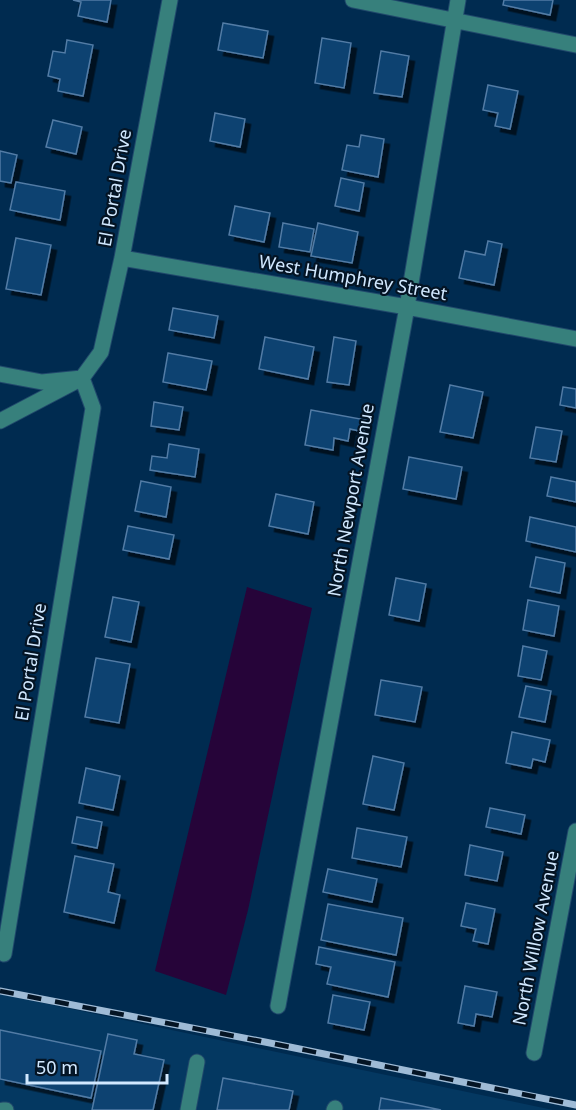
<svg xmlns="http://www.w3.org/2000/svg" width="576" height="1110" viewBox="0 0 576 1110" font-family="'Noto Sans',sans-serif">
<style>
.built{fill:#043861}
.water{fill:#260439}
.building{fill:#0a4271;stroke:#527ba5;stroke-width:1.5;filter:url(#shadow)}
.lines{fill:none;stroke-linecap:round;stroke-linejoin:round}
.minor-casing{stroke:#21496c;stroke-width:17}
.minor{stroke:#37807c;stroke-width:15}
.rail-casing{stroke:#9fbbd6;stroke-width:7}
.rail{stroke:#041424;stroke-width:4.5;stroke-dasharray:14;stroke-linecap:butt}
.labels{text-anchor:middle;stroke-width:4.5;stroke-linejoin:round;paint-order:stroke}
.street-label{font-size:18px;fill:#d1e8ff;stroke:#041424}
</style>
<defs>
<filter id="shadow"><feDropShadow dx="5.5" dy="5.5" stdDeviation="0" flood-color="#0009"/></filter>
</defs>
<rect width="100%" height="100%" fill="#002b50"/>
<path class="built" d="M0,994L553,1110H0Z"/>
<path class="water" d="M247,587L312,608L248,910L226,995L155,971Z"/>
<path class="building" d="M73,0H111L107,22L78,16L81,2Z
M504,0H553L550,15L503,5Z
M223,23L268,31L263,58L218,50Z
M322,38L351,43L344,88L315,83Z
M67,40L93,45L83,96L58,91L60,79L48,76L53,51L65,53Z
M381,51L409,56L402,97L374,93Z
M488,85L518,91L510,129L495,126L498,113L483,110Z
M215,113L245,119L240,147L210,141Z
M53,120L82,127L76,154L46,147Z
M361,135L384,139L378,177L342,170L347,145L359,147Z
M0,151L17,155L11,183L0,181Z
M341,178L364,183L359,211L335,206Z
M16,182L65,191L60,220L10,210Z
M235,206L270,213L264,242L229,235Z
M283,223L314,229L310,252L279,247Z
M318,223L358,232L352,263L311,256Z
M16,238L51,245L41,295L6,289Z
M488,241L502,244L494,285L459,278L465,251L485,255Z
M173,308L218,316L214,338L169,330Z
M265,337L314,347L308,379L259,369Z
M334,337L356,341L349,385L327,382Z
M168,353L212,361L206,390L163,382Z
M450,385L483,392L473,438L440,432Z
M563,387L576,389V408L560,405Z
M154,402L183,407L179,430L151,426Z
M311,410L366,420L364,432L350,429L348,441L334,438L333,450L305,445Z
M536,427L562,431L556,462L530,458Z
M169,444L199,449L195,477L150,470L152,456L167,458Z
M409,457L462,467L456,499L403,489Z
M551,477L576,482V502L547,496Z
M141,481L171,487L166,517L135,511Z
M276,494L314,502L308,534L269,526Z
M530,517L576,527V552L526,541Z
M128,526L174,535L169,559L123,550Z
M536,557L565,563L560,593L530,587Z
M396,578L426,584L419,621L389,615Z
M113,597L139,602L131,642L105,637Z
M528,600L559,606L554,636L523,630Z
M523,646L547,651L541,680L518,676Z
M96,658L130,664L119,723L85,717Z
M381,680L422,687L415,722L375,715Z
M526,686L551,691L545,722L519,717Z
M512,732L550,740L545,762L533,759L531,768L506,763Z
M373,756L404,763L394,810L363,804Z
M86,768L120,776L113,810L79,803Z
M490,808L525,815L521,834L486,827Z
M77,817L102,822L97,848L72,843Z
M357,828L407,837L401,867L352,858Z
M470,845L503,852L497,881L465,875Z
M75,856L114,864L108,892L120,895L114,923L64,912Z
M328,869L377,879L372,902L323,892Z
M466,903L495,909L488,944L473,941L476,929L461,926Z
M328,904L403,918L396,955L321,940Z
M319,947L395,962L388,997L327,984L331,967L316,964Z
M465,986L497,992L492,1017L476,1014L474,1026L458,1023Z
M333,995L370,1002L364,1030L328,1023Z
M0,1030L101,1051L91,1098L0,1079Z
M108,1034L137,1040L134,1054L164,1060L153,1110H92Z
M223,1078L293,1091L289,1110H217Z
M381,1098L422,1106L441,1110H379Z"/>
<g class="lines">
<defs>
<path id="minor" d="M353,0L576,45
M122,258L407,307L576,339
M0,374L42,382L82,378L93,408L4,954
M0,421L82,378L101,352L122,258L170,0
M278,1006L407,307L458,0
M534,1053L576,831
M3,1110H6
M188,1110L197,1062
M334,1110L335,1108"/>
</defs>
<use href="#minor" class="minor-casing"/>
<use href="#minor" class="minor"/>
<defs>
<path id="rail" d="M0,991L265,1042L576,1105"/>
</defs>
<use href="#rail" class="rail-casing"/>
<use href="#rail" class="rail"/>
</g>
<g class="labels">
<g class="street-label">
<text transform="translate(115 188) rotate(-80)" y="6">El Portal Drive</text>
<text transform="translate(353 278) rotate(10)" y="6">West Humphrey Street</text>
<text transform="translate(351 500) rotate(-80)" y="6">North Newport Avenue</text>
<text transform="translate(31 662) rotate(-81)" y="6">El Portal Drive</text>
<text transform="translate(536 938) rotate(-79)" y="6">North Willow Avenue</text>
</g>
</g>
<path d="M27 1074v9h140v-9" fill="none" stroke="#d1e8ff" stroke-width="3"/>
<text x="36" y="1074" font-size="18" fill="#d1e8ff" stroke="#041424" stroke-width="4.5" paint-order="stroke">50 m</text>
</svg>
